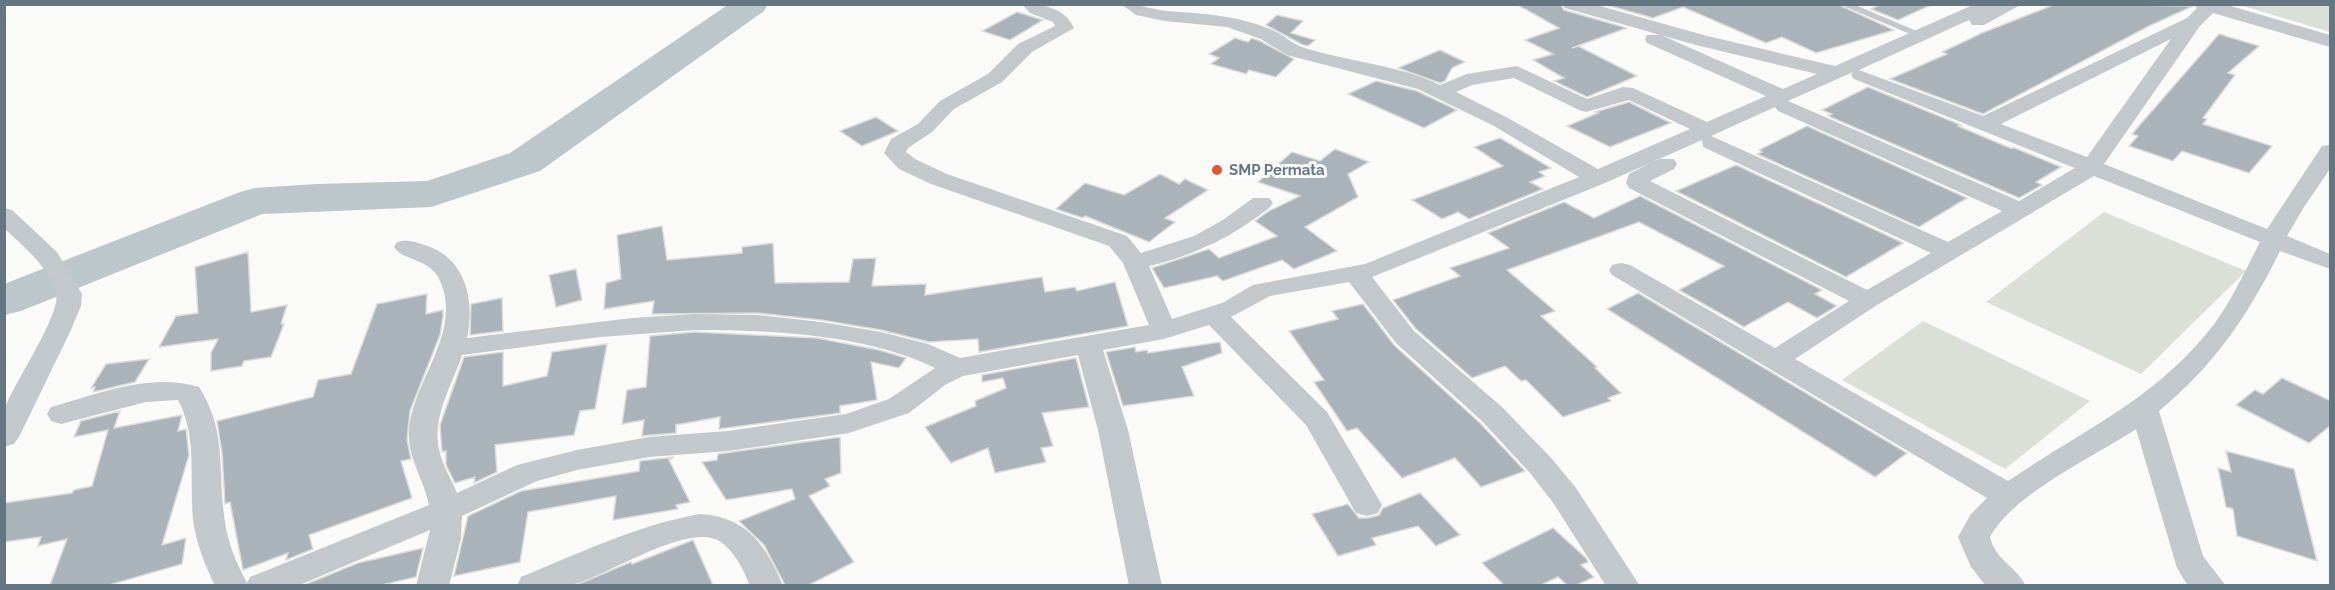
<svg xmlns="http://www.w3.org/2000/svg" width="2335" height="590" viewBox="0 0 2335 590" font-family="Raleway,sans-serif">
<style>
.green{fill:#dadfd7}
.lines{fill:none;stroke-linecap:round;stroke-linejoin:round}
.river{fill:#bbc7cb;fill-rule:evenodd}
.building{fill:#aab3b9;stroke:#dcdcda;stroke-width:1.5}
.service{fill:#c3c8cc;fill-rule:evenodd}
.minor{fill:#c3c8cc;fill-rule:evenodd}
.poi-dot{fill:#e4572e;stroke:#fff;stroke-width:2}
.labels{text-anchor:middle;stroke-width:6;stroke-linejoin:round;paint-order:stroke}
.poi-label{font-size:15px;font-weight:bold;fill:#657683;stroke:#fff;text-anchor:start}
</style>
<rect width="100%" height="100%" fill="#fafaf8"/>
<path class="green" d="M2240,5H2330V32Z
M2104,212L2246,271L2141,374L1986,302Z
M1923,321L2090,401L2005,469L1842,380Z"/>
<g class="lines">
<path class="river" d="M729,4H768L764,11L540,171L431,207L262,214L21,311L4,315V284L240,192L255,188L317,184L427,181L510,153Z"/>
</g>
<path class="building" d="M1516,4H1560L1564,10L1627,28L1572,48L1578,46L1637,76L1587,97L1554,81L1564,78L1533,60L1553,54L1525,40L1559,28Z
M1603,4H1837L1894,30L1816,53L1782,37L1766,43L1683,7L1653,18Z
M1881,4H1933L1898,20L1871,9Z
M2056,4L2193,6L2149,26L1983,114L1890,79L1947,54L1942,52L1982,33Z
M1017,12L1043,20L1010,40L982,31Z
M1277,15L1303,21L1291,33L1315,40L1308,46L1303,45L1266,25Z
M2219,34L2259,46L2228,73L2235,75L2203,118L2207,119L2203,124L2272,146L2249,173L2182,151L2173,161L2129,146L2138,136L2132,134Z
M1235,38L1248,42L1252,38L1260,41L1294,59L1276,77L1249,70L1246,74L1211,64L1219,58L1209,54Z
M1440,50L1465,62L1452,68L1445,81L1440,83L1398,68Z
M1376,81L1417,91L1457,110L1424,128L1348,94Z
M1868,87L1961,125L1958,126L2010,148H2015L2061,167L2036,182L2042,185L2019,198L1828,116L1832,114L1822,110Z
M1629,102L1671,123L1610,147L1567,126L1598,113L1595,112Z
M876,117L898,131L862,146L840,131Z
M1807,126L1967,198L1919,227L1757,154L1762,152L1759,150Z
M1500,138L1551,168L1539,172L1545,176L1530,182L1543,189L1469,219L1458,212L1442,219L1412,200L1503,166L1474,147Z
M1335,149L1369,162L1348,174L1358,197L1305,227L1337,251L1294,269L1282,260L1223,281L1217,276L1164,288L1152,268L1209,249L1219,258L1277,236L1255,221L1269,211L1300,196L1258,182L1292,152L1320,161Z
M1736,165L1897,240L1903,243L1846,277L1676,191Z
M1160,174L1179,184L1185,179L1208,190L1165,218L1175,222L1149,242L1085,216L1083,218L1056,209L1085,183L1124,195Z
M1640,196L1822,290L1815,294L1837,306L1817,318L1788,302L1744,327L1679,290L1724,266L1639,222L1507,270L1555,311L1541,316L1597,367L1595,368L1621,393L1608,398L1611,401L1563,417L1526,380L1521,381L1505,366L1472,378L1416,329L1393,300L1460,276L1450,268L1509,248L1488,233L1564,202L1594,218Z
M662,226L667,260L742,253V247L773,243L775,283L849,282L853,259L876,258L872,286L926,284L925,295L1042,277L1045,292L1075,287L1077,291L1115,282L1128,326L979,352L978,339L929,342L881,330L821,320L758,313L652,314L654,301L604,309L606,283L621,279L617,235Z
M248,252L251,312L287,305L281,324H284L271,357L244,361L242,366L211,371V353L218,339L159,347L176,316L198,313L195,267Z
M576,269L582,300L556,307L549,275Z
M1638,293L1907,453L1875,477L1607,309Z
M427,294L426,314L443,310V316L440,335L410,411L407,440L411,459L401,461L412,498L309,535L313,549L286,560L288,553L243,570L230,502L225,504L222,453L217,421L313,397L318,380L351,374L377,304Z
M502,298L503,331L470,335L471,304Z
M1363,304L1394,345L1480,423L1525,471L1481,487L1455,458L1402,478L1357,428L1347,431L1314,382L1324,380L1289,331L1338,319L1332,311Z
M695,332L817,338L879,350L906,358L899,368L871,362L877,400L840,406V413L719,429L720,417L676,425V433L642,436L644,420L622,424L627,390L646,387L650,336Z
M1220,342L1222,353L1182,367L1194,396L1123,406L1106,352L1135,347L1136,352L1147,350L1148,353Z
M607,344L595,409L580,411L574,435L495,445L497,472L474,483L475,477L455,483L446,465V451L442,452L440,425L464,357L503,352V386L547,376L552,352Z
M1076,358L1089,407L1042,413L1053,446L1041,448L1046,462L995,473L988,448L951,463L925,427L976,406L975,401L1006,388L1003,378L982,382V375Z
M149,359L135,382L93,392L95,387L91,388L106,364Z
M2282,378L2331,401V425L2309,443L2236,405L2255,390L2263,394Z
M120,411L114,428L182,415L178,431L186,429L189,455L162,545L186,538L182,564L109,585H50L67,539L38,546L41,537L4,542V503L72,493L74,490L92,486L108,430L74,437L81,421Z
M840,437L841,473L825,479L830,486L809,496L854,562L809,585H785L764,545L739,521L795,499L792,489L726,500L702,462L717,460L718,454Z
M2226,451L2294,469L2317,561L2237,536L2233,509L2226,507L2218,468L2231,472Z
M674,457L669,460L690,502L676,505L678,509L613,520L616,496L528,512L520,562L454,576L468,516L521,491L639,471L640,461Z
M1420,493L1460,535L1436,546L1418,526L1372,538L1376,545L1338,556L1312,514L1348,504L1359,518H1368L1379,515L1383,508Z
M1553,528L1586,558L1588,562L1581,565L1594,577L1577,585H1567L1558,577L1541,585H1504L1482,563Z
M693,540L713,585H576L631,562L632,564Z
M423,548L416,577L382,585H304L358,563Z"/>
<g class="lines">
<path class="service" d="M1839,4H1853L1926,35L1921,38L1917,37Z"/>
<path class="minor" d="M1022,4C1043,4 1065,8 1074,28L1032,52L1002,82L954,109L932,132L908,148L906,152L915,159L947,174L1127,236L1141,253L1194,236L1223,220L1253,198H1269L1273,203L1269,208C1232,237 1195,255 1149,266L1172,319L1222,303L1253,285L1365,264L1579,177L1494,126L1418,89L1287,55L1261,39L1227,27L1165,21L1136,15L1121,4C1139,4 1150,9 1167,11C1204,14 1239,15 1274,31C1284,35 1292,44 1302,47C1347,62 1397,64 1440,85L1467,74L1517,66L1587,99L1623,87L1633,88L1707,122L1766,96L1647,43L1645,39L1647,35H1661L1783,89L1817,74L1696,45L1565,8L1562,4H1593L1707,36L1835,66L1975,4H2022L1984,25H1972L1969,20L1859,70L1983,116L2187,18L2197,8L2194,4H2224L2330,35V47L2213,13L2200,26L2104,164L2267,229L2322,146L2330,145V169L2304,207L2287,236L2330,254V269L2280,251C2249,314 2214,366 2159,411L2203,556L2226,586H2188L2177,568L2136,429C2094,457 2014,493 1990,537C1995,560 2016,566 2026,586H1986L1971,567L1958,537L1971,514L1987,498L1612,275L1609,270L1612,265L1621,263L1630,265L1775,348L1849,301L1629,188L1626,183L1629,174L1658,159H1674L1677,164L1674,169L1650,181L1867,290L1931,253L1703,147L1702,140L1605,183L1372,277L1414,331L1502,407L1552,459L1576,488L1640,586H1606L1554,504L1530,473L1482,421L1396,343L1349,282L1270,296L1231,317L1327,412L1382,505L1378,513L1367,516L1356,513L1306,425L1209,325L1164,339L1103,350L1128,430L1162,586H1129L1098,430L1078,355L963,376L945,385L909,413L849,433L728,451L649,457L577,470L537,481L462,516L461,538L449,586H416L430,530L297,586H215C205,565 196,543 193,519C189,479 198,438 178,400L146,402L61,424L51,421L47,414L51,407C98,394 151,372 199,387C228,433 217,472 225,522C228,544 237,564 247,583L250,577L429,505C424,479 407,458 409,430C412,381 466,329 438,277C427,258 403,261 394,247L397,242C408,239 415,242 425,245C466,258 475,300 467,338L632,318L695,314L758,315L821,322L881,332L928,344L960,358L1149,325L1123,263L1109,246L931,184L899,169L884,153L891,139L918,124L940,101L988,74L1018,44L1055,26L1053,22L1030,13ZM2171,39L2087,157L2001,124ZM1853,72L1851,75L1854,79L2075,168L2019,201L1788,101ZM1514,78L1579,110L1586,112L1629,100L1690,129L1598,169L1508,118L1456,92L1472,85ZM1775,107L1778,111L2002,211L1948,242L1711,136ZM2094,176L2260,242C2246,269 2233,298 2215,323C2157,399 2084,429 2008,481L1795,359L1877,305ZM695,330C771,330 866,334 935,368L889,399L846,414L728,431L649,437L577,450L517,465L457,493C451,478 442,465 439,449C432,416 452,386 462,355L600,337Z
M4,208L12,210L57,252L82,294L81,306L70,332L19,437L14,444L4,447C4,435 1,417 6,406C14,383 62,313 56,293C48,266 24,247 4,228Z
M700,514C747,517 766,545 783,586H750C744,570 732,546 715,539C680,526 602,579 567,586C552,589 532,586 517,586L521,577C580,553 637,525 700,514Z"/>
</g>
<circle class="poi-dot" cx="1217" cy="170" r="6"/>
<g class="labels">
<g class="poi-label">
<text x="1229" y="175">SMP Permata</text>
</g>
</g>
<rect width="2335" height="590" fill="none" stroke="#657683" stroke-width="12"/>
</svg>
